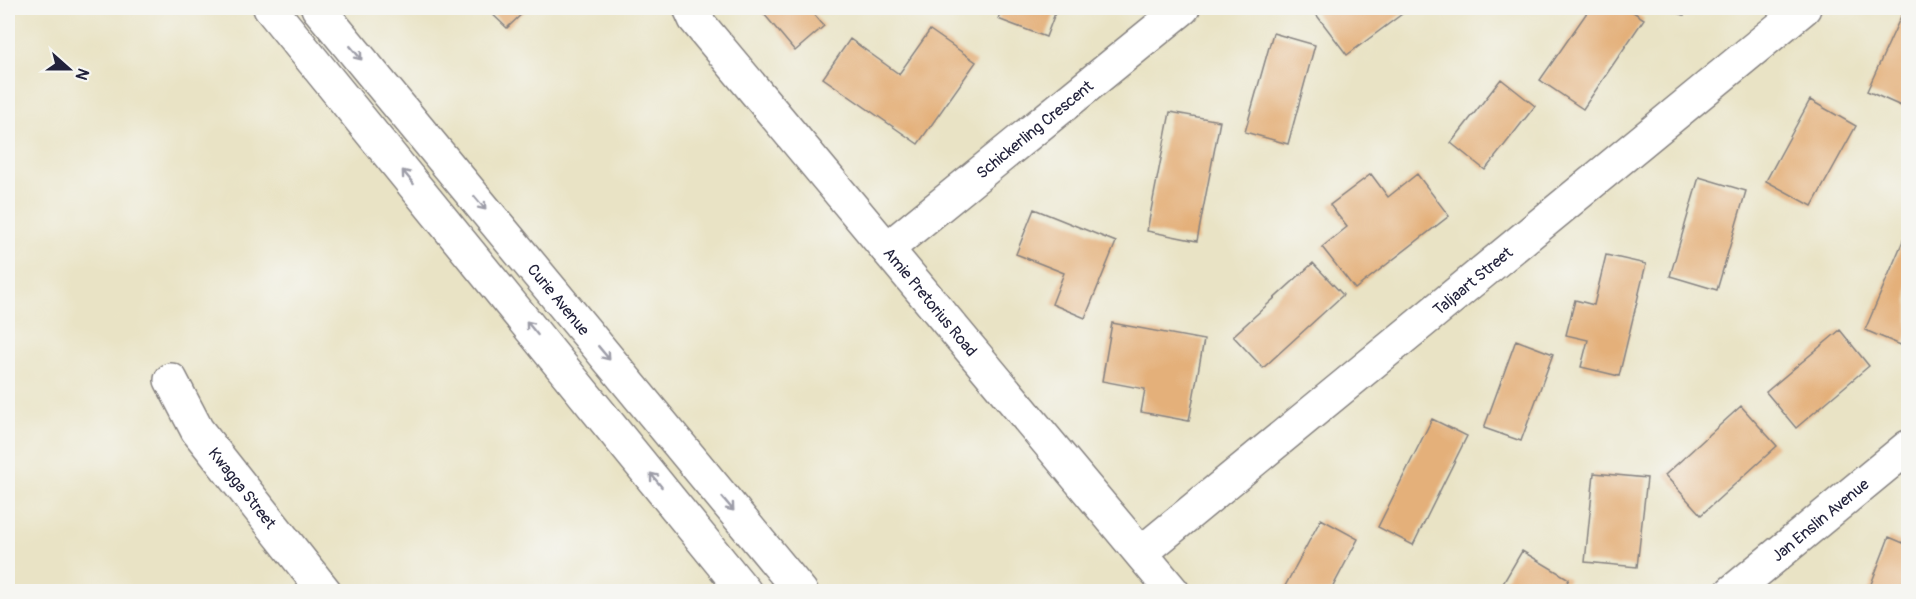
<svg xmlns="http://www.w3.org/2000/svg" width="1916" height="599" viewBox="0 0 1916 599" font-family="Pangolin,sans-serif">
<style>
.building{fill:#e4b07a}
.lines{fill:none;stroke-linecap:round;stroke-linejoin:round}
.street-casing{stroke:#868280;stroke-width:36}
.primary-casing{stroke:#868280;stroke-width:36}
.street{stroke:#fff;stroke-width:33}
.primary{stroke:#fff;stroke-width:33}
.oneway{stroke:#9c9ca7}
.labels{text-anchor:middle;stroke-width:6;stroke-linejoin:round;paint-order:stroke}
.street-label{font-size:16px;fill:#22223b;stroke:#f6f6f2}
</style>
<rect width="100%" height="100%" fill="#f6f6f2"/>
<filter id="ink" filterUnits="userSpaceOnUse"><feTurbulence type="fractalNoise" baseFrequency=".0167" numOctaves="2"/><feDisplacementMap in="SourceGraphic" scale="12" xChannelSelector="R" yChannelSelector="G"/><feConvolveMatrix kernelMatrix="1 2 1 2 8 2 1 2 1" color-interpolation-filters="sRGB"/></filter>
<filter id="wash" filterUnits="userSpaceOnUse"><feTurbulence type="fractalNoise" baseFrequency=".008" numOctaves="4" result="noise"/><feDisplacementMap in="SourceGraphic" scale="24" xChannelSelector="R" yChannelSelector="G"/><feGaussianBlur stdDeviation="1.35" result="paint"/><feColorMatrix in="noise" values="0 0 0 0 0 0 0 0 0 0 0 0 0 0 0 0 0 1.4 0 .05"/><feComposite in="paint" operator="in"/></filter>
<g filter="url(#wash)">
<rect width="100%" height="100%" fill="#e9e3c5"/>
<g id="blocks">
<path class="building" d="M486,8H528L507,28Z
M759,8H809L824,26L795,51Z
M1002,8H1057L1046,37L998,19Z
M1323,8H1410L1347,55L1315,13Z
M1590,8H1627L1644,19L1583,109L1540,80Z
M1663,8H1687L1684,15Z
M1903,12L1908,15V109L1867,91Z
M930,30L976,62L918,144L823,78L850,39L899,74Z
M1273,33L1315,45L1288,144L1245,132Z
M1501,79L1535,106L1485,170L1451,143Z
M1810,100L1856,126L1812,206L1766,181Z
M1170,112L1220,121L1197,241L1147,231Z
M1371,174L1388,197L1417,174L1449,216L1355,289L1322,247L1347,227L1330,205Z
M1699,177L1746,191L1717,290L1670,276Z
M1034,209L1116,242L1085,318L1052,304L1064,273L1016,254Z
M1908,229V334L1903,346L1865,330Z
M1606,255L1646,264L1619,376L1581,367L1588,340L1566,335L1575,300L1594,305Z
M1313,263L1343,295L1263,368L1233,336Z
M1112,323L1204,340L1189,421L1141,412L1145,389L1102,381Z
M1840,330L1869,366L1796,428L1766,392Z
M1516,340L1553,354L1521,441L1484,428Z
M1741,406L1777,446L1701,515L1665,475Z
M1432,419L1467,436L1413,545L1378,527Z
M1594,473L1647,478L1637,567L1585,562Z
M1321,519L1358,539L1330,592H1291L1284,588Z
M1889,537L1908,545V592H1868Z
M1522,551L1569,579L1562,592H1498Z"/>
</g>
</g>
<g filter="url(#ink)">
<use href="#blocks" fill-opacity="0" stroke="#868280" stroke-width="1.5"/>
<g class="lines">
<defs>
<g id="street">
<path id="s1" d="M690,8L695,19L1173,592"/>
<path id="s2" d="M887,249L1183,8"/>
<path id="s3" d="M171,380L197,430L325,592"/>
<path id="s4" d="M1141,553L1804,8"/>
<path id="s5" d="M1732,592L1908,447"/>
</g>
<g id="primary">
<path d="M270,8L745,592"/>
<path id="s6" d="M318,8L801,592"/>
</g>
</defs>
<use href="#street" class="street-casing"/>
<use href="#primary" class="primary-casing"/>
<use href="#street" class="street"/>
<use href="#primary" class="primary"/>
</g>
<defs><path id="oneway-shaft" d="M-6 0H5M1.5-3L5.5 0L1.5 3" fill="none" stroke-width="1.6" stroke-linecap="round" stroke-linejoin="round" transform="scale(1.5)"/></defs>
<g class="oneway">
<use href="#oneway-shaft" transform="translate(356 53) rotate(50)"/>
<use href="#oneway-shaft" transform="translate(408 177) rotate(-129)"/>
<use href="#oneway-shaft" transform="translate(480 203) rotate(50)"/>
<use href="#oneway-shaft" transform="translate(532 328) rotate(-129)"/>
<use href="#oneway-shaft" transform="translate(604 353) rotate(50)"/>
<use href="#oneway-shaft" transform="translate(656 480) rotate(-129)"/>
<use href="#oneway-shaft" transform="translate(728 504) rotate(50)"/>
</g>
</g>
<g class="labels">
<g class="street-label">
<text dy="6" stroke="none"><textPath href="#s2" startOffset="190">Schickerling Crescent</textPath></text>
<text dy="6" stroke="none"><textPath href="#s4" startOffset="429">Taljaart Street</textPath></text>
<text dy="6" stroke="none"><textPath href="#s6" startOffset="378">Curie Avenue</textPath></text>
<text dy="6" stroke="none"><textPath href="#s1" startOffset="380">Amie Pretorius Road</textPath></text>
<text dy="6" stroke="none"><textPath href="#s3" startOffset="130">Kwagga Street</textPath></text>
<text dy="6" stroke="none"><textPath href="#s5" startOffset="114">Jan Enslin Avenue</textPath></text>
</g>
</g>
<rect width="1916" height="599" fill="none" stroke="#f6f6f2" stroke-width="30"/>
<g transform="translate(69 69) rotate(111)" stroke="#f6f6f2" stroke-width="4.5" paint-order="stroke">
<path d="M0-4.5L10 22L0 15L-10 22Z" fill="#22223b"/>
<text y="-9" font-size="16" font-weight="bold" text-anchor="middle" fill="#22223b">N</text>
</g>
</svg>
